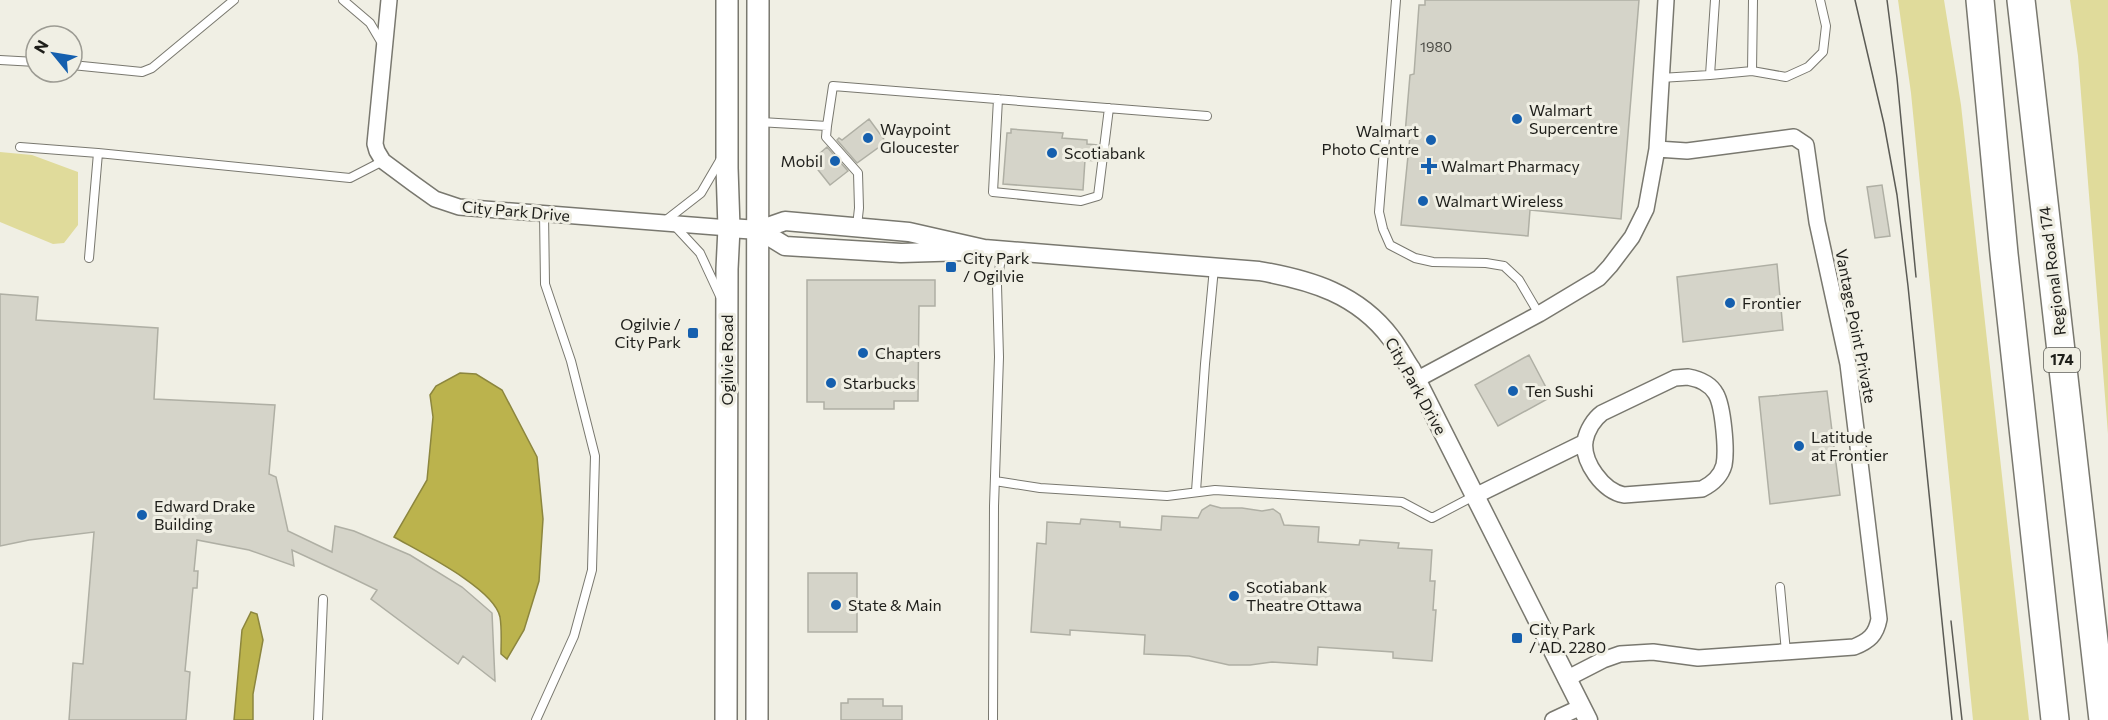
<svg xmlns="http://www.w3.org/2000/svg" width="2108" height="720" viewBox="0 0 2108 720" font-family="Commissioner,sans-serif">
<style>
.green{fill:#e0db9b}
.water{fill:#bbb34d;stroke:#8c863e;stroke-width:1.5}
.building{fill:#d5d4c9;stroke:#afafa4;stroke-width:1.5}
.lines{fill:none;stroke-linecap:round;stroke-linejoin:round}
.service-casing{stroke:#79786f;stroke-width:10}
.minor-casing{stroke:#79786f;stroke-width:18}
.tertiary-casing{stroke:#79786f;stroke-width:21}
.secondary-casing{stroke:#79786f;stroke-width:24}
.motorway-casing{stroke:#79786f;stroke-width:30}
.service{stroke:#fff;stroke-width:8}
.minor{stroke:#fff;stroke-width:15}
.tertiary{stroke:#fff;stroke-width:18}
.secondary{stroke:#fff;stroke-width:21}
.motorway{stroke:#fff;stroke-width:27}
.tram{stroke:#5b5b55;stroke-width:1.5}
.poi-dot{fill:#155fae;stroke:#f0efe4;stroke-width:2}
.labels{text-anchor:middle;stroke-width:6;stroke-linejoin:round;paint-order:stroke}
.number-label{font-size:14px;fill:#4c4c46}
.shield{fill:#f0efe4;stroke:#5d5d57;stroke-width:1.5}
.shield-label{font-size:15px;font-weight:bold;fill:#1e1e1a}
.poi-label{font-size:16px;fill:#1e1e1a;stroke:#f0efe4;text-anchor:start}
.street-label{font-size:16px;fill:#1e1e1a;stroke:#f0efe4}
</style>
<rect width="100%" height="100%" fill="#f0efe4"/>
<path class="green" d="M1898,0H1944L1961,105L2029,720H1973L1911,93Z
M2070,0H2108V434L2078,56Z
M0,152L32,155L78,172V225L64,243L53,244L0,222Z"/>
<path class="water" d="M460,373L476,374L502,390L537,457L543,519L539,581L524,630L507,659L501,654C501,643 502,629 500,617C494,588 420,552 394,537L427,480L433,417L430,395L436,386Z
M251,612L257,614L263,640L253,694V720H234L242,630Z"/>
<path class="building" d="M1425,0H1639L1621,219L1530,210L1528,236L1401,225L1410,136L1405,134L1410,75L1414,74L1419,5H1425Z
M869,119L886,142L857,163L837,140L839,138L842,140Z
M1011,129L1063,133L1062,138L1087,140V144L1098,145L1096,161L1085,160L1083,190L1003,184L1007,133H1011Z
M827,147L848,171L830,185L811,161Z
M1882,185L1890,236L1875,238L1867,187Z
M1777,264L1783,330L1683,342L1677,277Z
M807,280H935V306H919L918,401H894V409H824V402H807Z
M0,294L38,297L36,320L158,328L154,399L275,405L269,474L276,477L288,531L332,552L335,526L354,531L410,555L462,587L492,613L495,681L463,656L458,664L371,599L377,590L346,575L292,550L294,566L249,550L197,540L194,571H198L197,588H193L185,671L190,672L186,720H69L73,663L83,664L94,532L29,540L0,546Z
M1529,355L1551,397L1498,426L1475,385Z
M1827,391L1840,495L1770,504L1759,397Z
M1210,505L1221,508H1242L1262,511L1273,509L1280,514L1284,525L1319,527L1318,542L1359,545L1360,540L1399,543L1398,548L1432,550L1430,581H1435L1433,610H1436L1432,661L1393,658V652L1318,647L1317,665L1272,662L1250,665H1229L1189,656L1144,654L1145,635L1070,630V635L1031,632L1037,543L1046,544L1047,522L1080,524L1081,519L1120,522V527L1161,530L1162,516L1198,518L1202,510Z
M808,573H857V632H808Z
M848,699H883V706H902V720H841V703H848Z"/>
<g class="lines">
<defs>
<path id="service" d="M343,0L370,23L383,45
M1396,0L1379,212L1383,229L1390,245L1415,258L1433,262L1486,263L1504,266L1519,280L1539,314
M0,60L36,62
M72,65L142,72L152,68L234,0
M1752,71L1753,0
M1710,75L1715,0
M1660,78L1710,75L1752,71L1786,77L1808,67L1823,52L1826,26L1820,0
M998,99L993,192L1081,201L1098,196L1109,108
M760,122L827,126L833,86L1207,116
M827,126L826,137L858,173L859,208L857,226
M20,147L98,153L350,178L383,161
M665,221L701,193L722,157
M673,224L700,253L720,296
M89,258L98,153
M995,481L1040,488L1167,496L1215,490L1402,502L1432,518L1474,496
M1196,491L1205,364L1214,268
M1780,587L1786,652
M318,720L323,599
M536,720L574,636L592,570L595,456L571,361L545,284L544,213
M993,720L994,506L999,357L997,285L1002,251"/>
<path id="minor" d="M389,0L375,144L377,151L383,161L414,184L435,199L459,207L729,228
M1688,377C1699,379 1710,383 1716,394C1723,406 1727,450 1724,465C1721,476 1712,484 1702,489L1624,495C1603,491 1582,462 1585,441C1587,430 1594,419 1602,413L1675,378Z
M1416,380L1539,314L1599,278L1610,266L1632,237L1646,209L1657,149L1666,0
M1475,496L1585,442
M1566,679L1603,660L1620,654L1653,652L1698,658L1854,647C1869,641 1876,635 1879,619L1848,364L1817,222L1806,145L1794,137L1687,151L1657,149
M1553,720L1581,707"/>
<path id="tertiary" d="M729,228L759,230L785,221L909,232L984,249L1259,271C1311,280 1358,294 1391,338C1399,348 1404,359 1411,369L1588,720
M759,230L785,246L901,253L967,251"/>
<path id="secondary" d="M726,720L727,269L729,228L727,168V0
M757,720L758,0"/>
<path id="motorway" d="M1980,0L2004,254L2055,720
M2021,0L2103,720"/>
</defs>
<use href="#service" class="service-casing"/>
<use href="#minor" class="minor-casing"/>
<use href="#tertiary" class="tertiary-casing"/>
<use href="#secondary" class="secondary-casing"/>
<use href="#motorway" class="motorway-casing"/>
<use href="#service" class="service"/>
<use href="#minor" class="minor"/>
<use href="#tertiary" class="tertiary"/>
<use href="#secondary" class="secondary"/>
<use href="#motorway" class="motorway"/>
<path class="tram" d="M1855,0L1884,124L1897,195L1908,286L1952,720
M1887,0L1897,78L1916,277
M1951,621L1962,720"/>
</g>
<g class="poi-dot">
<circle cx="1517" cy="119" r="6"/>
<circle cx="868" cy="138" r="6"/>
<circle cx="1431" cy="140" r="6"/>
<circle cx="1052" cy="153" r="6"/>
<circle cx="835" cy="161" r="6"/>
<path d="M1426 157h6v6h6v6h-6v6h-6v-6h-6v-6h6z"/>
<circle cx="1423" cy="201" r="6"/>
<rect x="945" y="261" width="12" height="12" rx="3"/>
<circle cx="1730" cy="303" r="6"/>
<rect x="687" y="327" width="12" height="12" rx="3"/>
<circle cx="863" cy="353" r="6"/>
<circle cx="831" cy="383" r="6"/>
<circle cx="1513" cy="391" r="6"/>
<circle cx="1799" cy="446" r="6"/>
<circle cx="142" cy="515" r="6"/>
<circle cx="1234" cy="596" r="6"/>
<circle cx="836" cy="605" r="6"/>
<rect x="1511" y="632" width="12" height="12" rx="3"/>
</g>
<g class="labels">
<g class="number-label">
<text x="1436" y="52">1980</text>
</g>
<rect class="shield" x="2044" y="348" width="36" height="24" rx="4.5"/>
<g class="shield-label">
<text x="2062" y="365">174</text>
</g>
<g class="poi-label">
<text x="1529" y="116">Walmart<tspan x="1529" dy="18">Supercentre</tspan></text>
<text x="880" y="135">Waypoint<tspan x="880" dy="18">Gloucester</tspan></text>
<text x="1419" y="137" text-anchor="end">Walmart<tspan x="1419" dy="18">Photo Centre</tspan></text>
<text x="1064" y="159">Scotiabank</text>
<text x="823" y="167" text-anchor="end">Mobil</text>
<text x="1441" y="172">Walmart Pharmacy</text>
<text x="1435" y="207">Walmart Wireless</text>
<text x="963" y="264">City Park<tspan x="963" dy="18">/ Ogilvie</tspan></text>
<text x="1742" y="309">Frontier</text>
<text x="681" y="330" text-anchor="end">Ogilvie /<tspan x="681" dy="18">City Park</tspan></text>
<text x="875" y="359">Chapters</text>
<text x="843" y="389">Starbucks</text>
<text x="1525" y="397">Ten Sushi</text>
<text x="1811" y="443">Latitude<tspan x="1811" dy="18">at Frontier</tspan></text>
<text x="154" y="512">Edward Drake<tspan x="154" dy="18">Building</tspan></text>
<text x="1246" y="593">Scotiabank<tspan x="1246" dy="18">Theatre Ottawa</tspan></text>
<text x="848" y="611">State &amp; Main</text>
<text x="1529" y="635">City Park<tspan x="1529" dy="18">/ AD. 2280</tspan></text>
</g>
<g class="street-label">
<text transform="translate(516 211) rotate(5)" y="6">City Park Drive</text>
<text transform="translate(2052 271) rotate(-97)" y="6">Regional Road 174</text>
<text transform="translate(1856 326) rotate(79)" y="6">Vantage Point Private</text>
<text transform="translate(727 360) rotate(-90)" y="6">Ogilvie Road</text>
<text transform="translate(1416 386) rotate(61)" y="6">City Park Drive</text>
</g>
</g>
<g transform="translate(54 54) rotate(300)"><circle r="28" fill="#f0efe4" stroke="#9c9b93" stroke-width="1.5"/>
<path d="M0-4.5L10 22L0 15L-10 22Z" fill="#155fae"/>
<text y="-9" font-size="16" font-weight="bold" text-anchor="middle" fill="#1e1e1a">N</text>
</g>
</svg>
